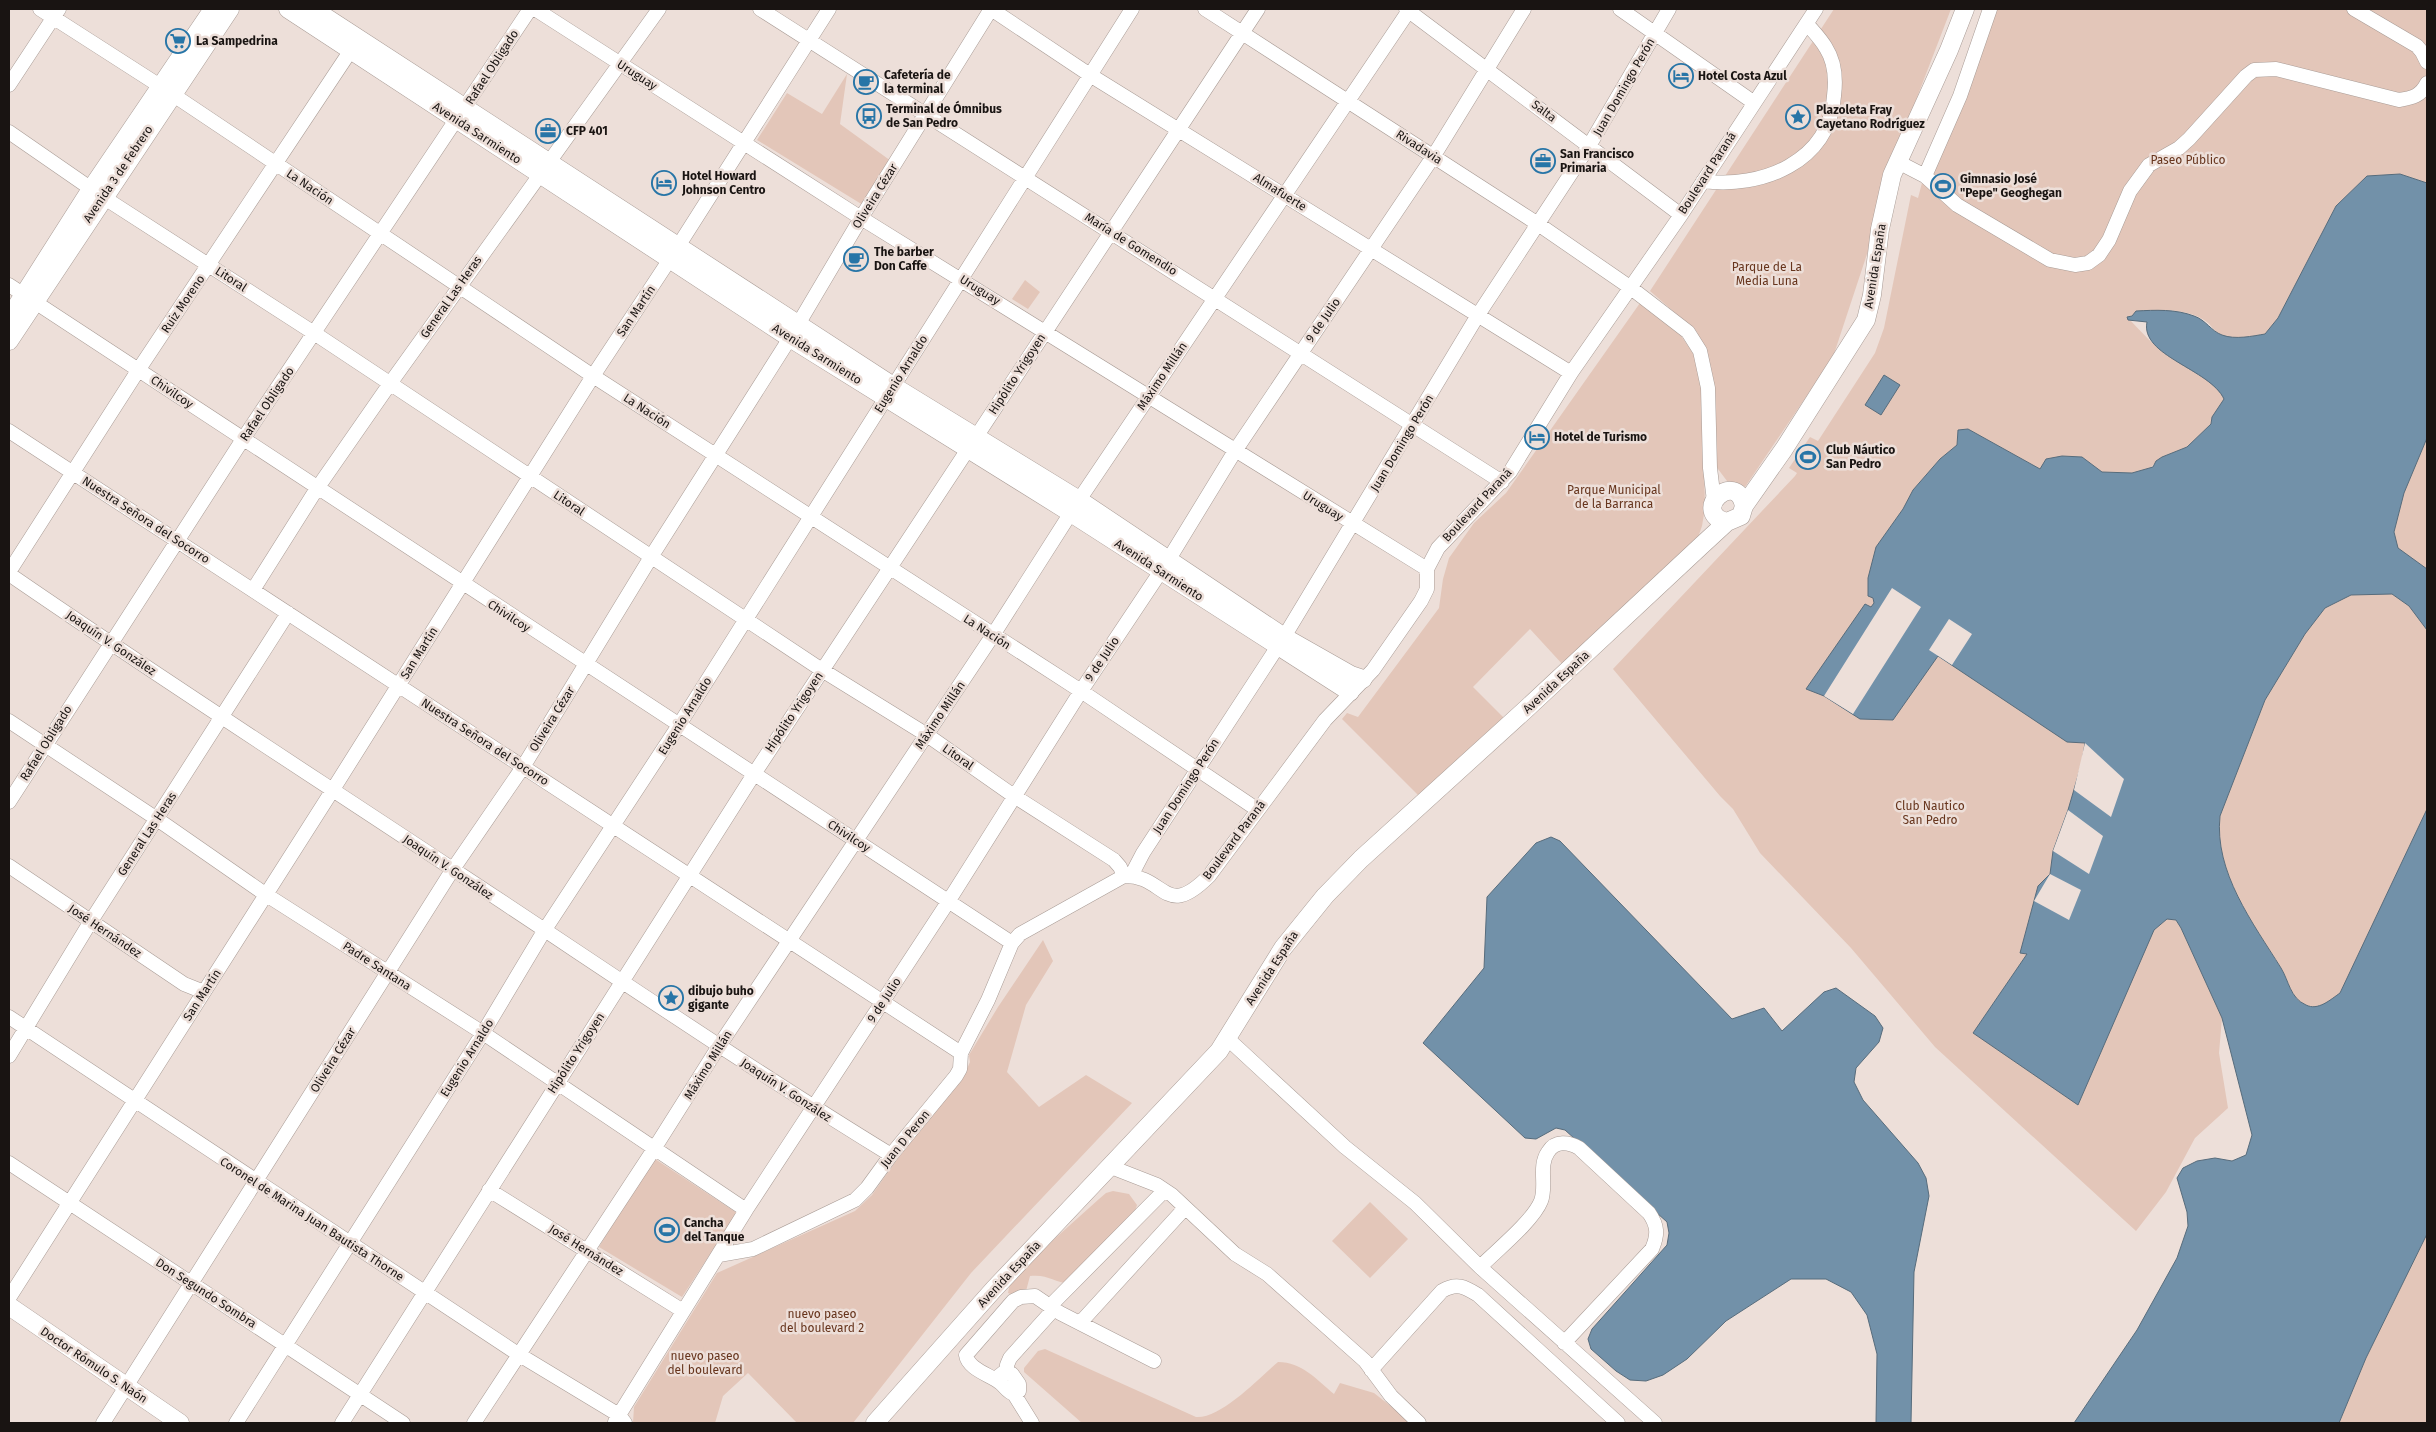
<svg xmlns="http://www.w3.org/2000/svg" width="2436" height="1432" viewBox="0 0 2436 1432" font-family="'Fira Sans',sans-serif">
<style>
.green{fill:#e3c6b9}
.water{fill:#7291a9;stroke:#576c7c}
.pier{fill:#eddfd9}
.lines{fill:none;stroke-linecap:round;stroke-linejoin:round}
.minor-casing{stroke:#a99c96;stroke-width:15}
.major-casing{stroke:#a99c96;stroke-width:19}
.minor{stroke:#fff;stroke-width:14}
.major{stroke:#fff;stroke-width:18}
.labels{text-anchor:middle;stroke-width:5;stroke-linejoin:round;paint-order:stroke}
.poi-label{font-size:12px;font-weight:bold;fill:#191412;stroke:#eddfd9;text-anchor:start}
.street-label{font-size:12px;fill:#191412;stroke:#eddfd9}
.park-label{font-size:12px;fill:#67351d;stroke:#eddfd9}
</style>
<rect width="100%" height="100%" fill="#eddfd9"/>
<path class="green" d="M1834,9H1951L1889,170L1869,248L1833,357L1745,487L1727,481L1715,465L1713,376L1697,332L1650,291Z
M1992,9H2427V183L2400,174L2367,176L2336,206L2278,318L2265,334C2253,336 2234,340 2222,335C2214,332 2211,324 2204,320C2181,306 2151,310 2127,317C2139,329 2150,342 2163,352C2183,366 2213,376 2224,399L2212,417L2211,424L2187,447L2162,457L2150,468L2132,473L2102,472L2082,457L2062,456L2040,469L1968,429L1958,430L1957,445L1940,459L1913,490L1903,509L1876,547L1873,562L1892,588L2102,730L2027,954L1973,1033L2154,930L2167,919L2176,920L2181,928L2222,1018L2219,1053L2228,1108L2195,1138L2166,1192L2136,1231L1935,1047L1851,948L1760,853L1733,809L1720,796L1613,669L1795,476L1797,473L1789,468L1810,437L1818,441L1875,353L1884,328L1911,195L1918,198L1926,168Z
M847,74L840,124L891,161L863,205L757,140L787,93L822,114Z
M1025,280L1040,292L1028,309L1012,299Z
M1640,303L1675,327L1695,356L1702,386L1705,508L1702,526L1696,543L1564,666L1530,629L1473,687L1505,719L1421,798L1342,719L1347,713L1358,717L1439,608L1443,579L1449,558L1474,523L1506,493Z
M2427,438V569C2419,562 2405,556 2398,548C2384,529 2418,459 2427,438Z
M2383,593L2392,594L2409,606L2427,630V809L2340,994C2330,1000 2318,1011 2306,1005C2290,998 2289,981 2281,968C2253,923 2214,872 2220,816L2265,700L2305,634L2325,608L2351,595Z
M1043,940L1053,961L1026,1005L1007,1072L1039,1107L1086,1075L1132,1103L971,1273L853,1423H797L748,1373L723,1396L715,1423H633L634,1407L717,1273L855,1211L872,1195L898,1158L966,1071L970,1062L969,1055L998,1007Z
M652,1157L737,1213L682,1297L599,1247Z
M1113,1191L1129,1194L1137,1205L1135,1211L1071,1284C1053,1282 1048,1274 1030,1276L1026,1291L1018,1297L1008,1293L1011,1278L1099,1199L1106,1193Z
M1370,1202L1408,1239L1370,1278L1332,1241Z
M2427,1234V1423H2339L2366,1358Z
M1045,1349L1196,1417C1221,1419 1259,1378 1278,1362C1302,1362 1316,1379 1334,1394L1340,1383L1374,1393L1412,1423H1082L1024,1372V1368L1038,1351Z"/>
<path class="water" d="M2400,174L2427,183V438L2404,493L2394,532L2398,548L2427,569V630L2409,606L2392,594L2351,595L2325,608L2305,634L2265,700L2220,816C2214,872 2253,923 2281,968C2289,981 2290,998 2306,1005C2318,1011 2330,1000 2340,993L2427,809V1234L2366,1358L2339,1423H2074L2137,1330L2177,1258L2188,1226L2187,1212L2177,1178L2183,1168L2197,1161L2215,1158L2232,1161L2246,1155L2252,1135L2222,1018L2181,928L2176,920L2167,919L2154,930L2078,1105L1973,1033L2027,954L2020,953L2038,886L2050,874L2053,851L2068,810L2082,762L2085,743L2067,742L1938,656L1893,720L1860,719L1824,696L1806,689L1865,604L1871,607L1874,603L1873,598L1868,596V578L1876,547L1903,509L1913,490L1940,459L1957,445L1958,430L1968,429L2040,469L2046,459L2062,456L2082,457L2102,472L2132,473L2153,467L2156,461L2162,457L2187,447L2211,424L2212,417L2224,399C2210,369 2140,356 2147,322L2128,320L2127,317L2132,316L2136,311C2155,310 2176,309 2194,316C2206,320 2211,331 2222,335C2235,340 2253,336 2265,334L2278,318L2336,206L2367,176Z
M1884,375L1900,385L1881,415L1865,405Z
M1551,837L1560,841L1732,1019L1764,1008L1782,1031L1824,992L1836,988L1875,1016L1883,1028L1879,1042L1856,1068L1854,1082L1863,1100L1918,1163L1926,1178L1929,1196L1914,1272L1911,1423H1876L1877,1354L1867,1315L1851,1292L1826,1279H1791L1726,1321L1687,1359L1663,1375L1646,1381L1630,1380L1616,1371L1591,1349L1588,1339L1592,1329L1667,1245L1669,1233L1667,1222L1565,1130L1556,1128L1536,1139L1525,1138L1423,1043L1484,968L1487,897L1536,843Z"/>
<path class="pier" d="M1892,588L1921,607L1853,714L1824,696Z
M1949,619L1972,634L1952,665L1929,650Z
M2085,743L2124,779L2111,817L2074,790Z
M2068,810L2103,836L2089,874L2053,851Z
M2050,874L2081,890L2069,920L2034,901Z"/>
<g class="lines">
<defs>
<path id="minor" d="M40,9L160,86L593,376L1081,691L1258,810
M535,9L861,218L1427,569
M760,9L1502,482
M991,9L1090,75L1571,373
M1205,9L1538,224L1631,288L1688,332L1700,351L1708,388L1710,468L1714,501
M1406,9L1681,215
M1620,9L1753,102
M2354,9L2417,46L2422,52L2427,62
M9,85L59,9
M9,132L103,197L314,333L822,670L927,735L1014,796L1114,860L1120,867L1124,876
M1898,162L1925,176L1957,205L2050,260L2075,265L2088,263L2099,255L2109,240L2130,191L2149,165L2179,148L2189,139L2246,76L2254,70L2276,69L2399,100C2412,98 2421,96 2427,83
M1925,176L1960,96L1990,9
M1703,181C1761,189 1830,162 1834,96C1836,80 1835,62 1826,48C1821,39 1813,31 1807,24
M9,285C342,506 676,726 1012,943
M9,431L961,1053
M9,572L139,369L357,41
M9,574C154,674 303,770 451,868C597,964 741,1063 891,1155
M253,590L316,490L389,385L659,9
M9,721L157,819L265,894L483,1033L746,1210
M9,802L243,439L530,9
M9,866L184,984L204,992
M1131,876L1143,853L1284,637L1478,315L1589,146L1669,9
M9,1017L518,1354L619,1415L615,1422
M1228,1039L1345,1147L1415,1203L1480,1267L1655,1423
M9,1056L91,921L288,613
M9,1163L403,1423
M1111,1167L1157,1185L1172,1195L1235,1254L1267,1274L1365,1361L1391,1396L1419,1423
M489,1190L683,1311
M719,1255L753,1249L855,1200L867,1188L891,1155L956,1076L960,1069L961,1053L988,1000L1012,943L1020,934L1124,876C1166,875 1164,921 1209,876L1325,720L1373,670L1421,601L1427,589V569L1438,548L1510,472L1571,373L1681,215L1816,9
M1480,1267C1496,1251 1533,1221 1541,1201C1547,1186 1538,1166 1548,1152C1555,1140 1569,1142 1579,1148L1649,1213C1658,1226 1658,1235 1652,1249L1564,1343
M9,1298L332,791L593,376L670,259L829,9
M1050,1306L1164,1191
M1080,1323L1185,1208
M1371,1370L1442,1291C1457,1282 1465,1287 1478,1295L1618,1423
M1007,1372V1365L1010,1358L1054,1309
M998,1380L999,1376L1004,1372L1012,1374L1019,1384V1391L1014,1394C1007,1392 1005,1386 999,1382C990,1375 968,1369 966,1355L1013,1301L1021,1297L1035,1296L1060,1313L1154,1361
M1014,1394L1032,1423
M103,1423L453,869L523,767L651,557L790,338L861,218L991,9
M236,1423L483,1033L544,931L679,725L1132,9
M342,1423L754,774L1258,9
M474,1423L654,1149L719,1046L993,635L1079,500L1410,9
M625,1423L619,1415L746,1210L948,902L1081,691L1169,559L1235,451L1433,157L1524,9"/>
<path id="major" d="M288,9L790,338L1071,513L1350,692
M313,9L893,386L1079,500L1284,637L1351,675L1363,679
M9,318L91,189L213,9
M9,341L230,9
M1727,522C1689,512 1736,468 1744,506
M9,1306L180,1423
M875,1423L994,1289L1219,1051L1283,948L1325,896L1361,859L1524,711L1702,545L1727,522L1741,516L1744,506L1784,449L1866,320L1872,295L1880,229L1892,175L1949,50L1965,9"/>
</defs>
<use href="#minor" class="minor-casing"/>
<use href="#major" class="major-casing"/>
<use href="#minor" class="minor"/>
<use href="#major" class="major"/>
</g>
<defs>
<symbol id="supermarket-ring" viewBox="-11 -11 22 22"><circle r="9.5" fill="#eddfd9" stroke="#2775a7" stroke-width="1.5"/><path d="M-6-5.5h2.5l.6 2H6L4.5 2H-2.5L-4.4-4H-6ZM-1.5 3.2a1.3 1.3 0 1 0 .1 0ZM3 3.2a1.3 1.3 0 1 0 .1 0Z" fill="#2775a7"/></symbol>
<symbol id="hotel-ring" viewBox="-11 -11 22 22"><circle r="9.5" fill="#eddfd9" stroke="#2775a7" stroke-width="1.5"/><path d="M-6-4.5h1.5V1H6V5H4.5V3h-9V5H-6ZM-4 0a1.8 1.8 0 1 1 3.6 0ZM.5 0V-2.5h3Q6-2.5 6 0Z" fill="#2775a7"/></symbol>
<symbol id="cafe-ring" viewBox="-11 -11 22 22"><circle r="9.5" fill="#eddfd9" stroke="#2775a7" stroke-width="1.5"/><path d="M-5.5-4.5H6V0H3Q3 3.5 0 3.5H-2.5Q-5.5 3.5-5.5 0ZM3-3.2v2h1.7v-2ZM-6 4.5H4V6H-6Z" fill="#2775a7"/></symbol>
<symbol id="bus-ring" viewBox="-11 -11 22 22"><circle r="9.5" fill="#eddfd9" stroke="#2775a7" stroke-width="1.5"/><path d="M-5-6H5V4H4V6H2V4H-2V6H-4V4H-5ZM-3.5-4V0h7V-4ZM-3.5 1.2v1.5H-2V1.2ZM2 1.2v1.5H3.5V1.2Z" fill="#2775a7"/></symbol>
<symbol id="sight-ring" viewBox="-11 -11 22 22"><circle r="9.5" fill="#eddfd9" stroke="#2775a7" stroke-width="1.5"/><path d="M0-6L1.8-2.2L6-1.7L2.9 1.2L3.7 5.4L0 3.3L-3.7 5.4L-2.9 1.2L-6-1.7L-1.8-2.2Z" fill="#2775a7"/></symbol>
<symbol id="office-ring" viewBox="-11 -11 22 22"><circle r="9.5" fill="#eddfd9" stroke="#2775a7" stroke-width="1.5"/><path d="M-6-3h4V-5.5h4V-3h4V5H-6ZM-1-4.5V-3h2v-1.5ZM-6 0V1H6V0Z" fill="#2775a7"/></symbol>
<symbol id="stadium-ring" viewBox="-11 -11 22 22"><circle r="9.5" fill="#eddfd9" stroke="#2775a7" stroke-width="1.5"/><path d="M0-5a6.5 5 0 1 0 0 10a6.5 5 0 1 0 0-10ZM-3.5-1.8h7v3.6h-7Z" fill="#2775a7"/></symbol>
</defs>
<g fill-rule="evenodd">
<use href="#supermarket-ring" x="164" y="27" width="28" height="28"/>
<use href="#hotel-ring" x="1667" y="62" width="28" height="28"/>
<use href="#cafe-ring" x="852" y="68" width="28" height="28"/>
<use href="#bus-ring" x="855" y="102" width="28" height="28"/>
<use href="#sight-ring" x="1784" y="103" width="28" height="28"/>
<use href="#office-ring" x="534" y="117" width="28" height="28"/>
<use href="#office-ring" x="1529" y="147" width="28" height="28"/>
<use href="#hotel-ring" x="650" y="169" width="28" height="28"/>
<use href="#stadium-ring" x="1929" y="172" width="28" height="28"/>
<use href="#cafe-ring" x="842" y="245" width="28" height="28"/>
<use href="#hotel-ring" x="1523" y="423" width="28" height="28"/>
<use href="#stadium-ring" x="1794" y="443" width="28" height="28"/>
<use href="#sight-ring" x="657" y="984" width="28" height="28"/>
<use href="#stadium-ring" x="653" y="1216" width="28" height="28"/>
</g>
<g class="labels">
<g class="poi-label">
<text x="196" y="45">La Sampedrina</text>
<text x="884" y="79">Cafetería de<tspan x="884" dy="14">la terminal</tspan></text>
<text x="1698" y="80">Hotel Costa Azul</text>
<text x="886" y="113">Terminal de Ómnibus<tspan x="886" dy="14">de San Pedro</tspan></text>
<text x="1816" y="114">Plazoleta Fray<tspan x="1816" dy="14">Cayetano Rodríguez</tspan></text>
<text x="566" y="135">CFP 401</text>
<text x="1560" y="158">San Francisco<tspan x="1560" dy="14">Primaria</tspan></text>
<text x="682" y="180">Hotel Howard<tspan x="682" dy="14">Johnson Centro</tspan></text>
<text x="1960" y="183">Gimnasio José<tspan x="1960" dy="14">"Pepe" Geoghegan</tspan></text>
<text x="874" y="256">The barber<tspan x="874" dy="14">Don Caffe</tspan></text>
<text x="1554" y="441">Hotel de Turismo</text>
<text x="1826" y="454">Club Náutico<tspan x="1826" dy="14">San Pedro</tspan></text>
<text x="688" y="995">dibujo buho<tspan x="688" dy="14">gigante</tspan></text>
<text x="684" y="1227">Cancha<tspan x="684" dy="14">del Tanque</tspan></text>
</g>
<g class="street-label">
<text transform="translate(492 67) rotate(-57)" y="4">Rafael Obligado</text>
<text transform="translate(637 75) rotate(33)" y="4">Uruguay</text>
<text transform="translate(1624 87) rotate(-60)" y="4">Juan Domingo Perón</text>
<text transform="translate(1544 111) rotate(37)" y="4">Salta</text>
<text transform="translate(477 133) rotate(33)" y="4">Avenida Sarmiento</text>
<text transform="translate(1419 147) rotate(33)" y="4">Rivadavia</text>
<text transform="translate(1707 173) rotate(-57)" y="4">Boulevard Paraná</text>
<text transform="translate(118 174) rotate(-56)" y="4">Avenida 3 de Febrero</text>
<text transform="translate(310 187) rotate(34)" y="4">La Nación</text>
<text transform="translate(1280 192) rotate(32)" y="4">Almafuerte</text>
<text transform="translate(875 196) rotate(-58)" y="4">Oliveira Cézar</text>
<text transform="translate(1131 244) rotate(32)" y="4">María de Gomendio</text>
<text transform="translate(1875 266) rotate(-81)" y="4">Avenida España</text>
<text transform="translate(231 279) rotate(33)" y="4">Litoral</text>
<text transform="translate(980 290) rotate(32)" y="4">Uruguay</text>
<text transform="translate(451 297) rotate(-55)" y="4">General Las Heras</text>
<text transform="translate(183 304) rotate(-56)" y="4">Ruiz Moreno</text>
<text transform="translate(636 311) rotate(-56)" y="4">San Martín</text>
<text transform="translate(1323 320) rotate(-55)" y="4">9 de Julio</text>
<text transform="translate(817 354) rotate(32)" y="4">Avenida Sarmiento</text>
<text transform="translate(901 374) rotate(-58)" y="4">Eugenio Arnaldo</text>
<text transform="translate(1017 374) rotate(-57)" y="4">Hipólito Yrigoyen</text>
<text transform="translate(1162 376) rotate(-56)" y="4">Máximo Millán</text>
<text transform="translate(172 392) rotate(34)" y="4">Chivilcoy</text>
<text transform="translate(267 404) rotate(-56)" y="4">Rafael Obligado</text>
<text transform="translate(647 411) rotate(33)" y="4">La Nación</text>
<text transform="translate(1402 443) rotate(-59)" y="4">Juan Domingo Perón</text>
<text transform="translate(569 503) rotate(34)" y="4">Litoral</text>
<text transform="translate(1477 505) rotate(-47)" y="4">Boulevard Paraná</text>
<text transform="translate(1323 506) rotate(32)" y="4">Uruguay</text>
<text transform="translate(146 520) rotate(33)" y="4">Nuestra Señora del Socorro</text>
<text transform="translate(1159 570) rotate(33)" y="4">Avenida Sarmiento</text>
<text transform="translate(509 616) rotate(33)" y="4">Chivilcoy</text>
<text transform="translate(987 632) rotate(33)" y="4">La Nación</text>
<text transform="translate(111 643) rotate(34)" y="4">Joaquín V. González</text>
<text transform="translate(419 653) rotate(-58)" y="4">San Martín</text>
<text transform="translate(1102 659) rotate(-56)" y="4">9 de Julio</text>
<text transform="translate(1556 682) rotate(-43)" y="4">Avenida España</text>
<text transform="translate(794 712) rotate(-56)" y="4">Hipólito Yrigoyen</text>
<text transform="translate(940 715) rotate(-56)" y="4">Máximo Millán</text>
<text transform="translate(685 716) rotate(-58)" y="4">Eugenio Arnaldo</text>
<text transform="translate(552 719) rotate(-58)" y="4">Oliveira Cézar</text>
<text transform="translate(485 742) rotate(33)" y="4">Nuestra Señora del Socorro</text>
<text transform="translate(46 743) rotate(-58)" y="4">Rafael Obligado</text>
<text transform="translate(958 757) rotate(35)" y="4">Litoral</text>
<text transform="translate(1186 786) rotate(-57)" y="4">Juan Domingo Perón</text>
<text transform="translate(147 834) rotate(-57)" y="4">General Las Heras</text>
<text transform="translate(849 836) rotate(33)" y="4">Chivilcoy</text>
<text transform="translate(1234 840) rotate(-53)" y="4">Boulevard Paraná</text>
<text transform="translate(448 867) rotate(34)" y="4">Joaquín V. González</text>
<text transform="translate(105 931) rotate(34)" y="4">José Hernández</text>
<text transform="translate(377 966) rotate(33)" y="4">Padre Santana</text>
<text transform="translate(1272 968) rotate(-57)" y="4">Avenida España</text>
<text transform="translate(202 995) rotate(-57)" y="4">San Martín</text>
<text transform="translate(884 1000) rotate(-57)" y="4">9 de Julio</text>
<text transform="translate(576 1053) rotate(-57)" y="4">Hipólito Yrigoyen</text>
<text transform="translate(467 1058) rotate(-58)" y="4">Eugenio Arnaldo</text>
<text transform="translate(333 1060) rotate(-58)" y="4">Oliveira Cézar</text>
<text transform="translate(708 1065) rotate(-58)" y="4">Máximo Millán</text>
<text transform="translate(786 1090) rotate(33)" y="4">Joaquín V. González</text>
<text transform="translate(905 1139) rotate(-51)" y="4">Juan D Peron</text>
<text transform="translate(312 1219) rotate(33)" y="4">Coronel de Marina Juan Bautista Thorne</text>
<text transform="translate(586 1250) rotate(32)" y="4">José Hernández</text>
<text transform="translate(1009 1274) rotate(-47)" y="4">Avenida España</text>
<text transform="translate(206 1293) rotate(33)" y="4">Don Segundo Sombra</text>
<text transform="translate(94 1365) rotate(34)" y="4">Doctor Rómulo S. Naón</text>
</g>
<g class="park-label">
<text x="2188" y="164">Paseo Público</text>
<text x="1767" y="271">Parque de La<tspan x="1767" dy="14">Media Luna</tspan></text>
<text x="1614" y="494">Parque Municipal<tspan x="1614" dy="14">de la Barranca</tspan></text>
<text x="1930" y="810">Club Nautico<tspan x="1930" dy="14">San Pedro</tspan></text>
<text x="822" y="1318">nuevo paseo<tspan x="822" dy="14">del boulevard 2</tspan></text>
<text x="705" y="1360">nuevo paseo<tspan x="705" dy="14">del boulevard</tspan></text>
</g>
</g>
<rect width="2436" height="1432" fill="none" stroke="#191412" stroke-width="20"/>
</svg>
